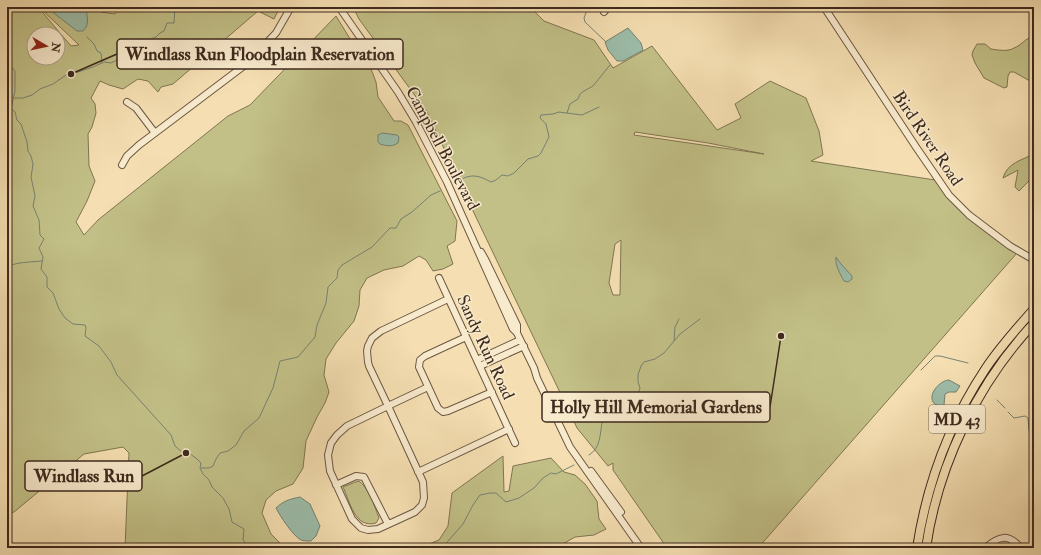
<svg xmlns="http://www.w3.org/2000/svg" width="1041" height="555" viewBox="0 0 1041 555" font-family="'IM FELL Double Pica',serif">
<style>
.green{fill:#c2c087;stroke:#807552;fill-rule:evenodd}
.water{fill:#9cbdaa;stroke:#768272}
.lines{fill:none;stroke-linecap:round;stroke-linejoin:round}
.stream{stroke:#768272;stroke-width:1}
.minor-casing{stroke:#6c5743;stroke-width:8}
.major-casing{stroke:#3e2a1e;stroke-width:10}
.minor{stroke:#f8eacd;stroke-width:6}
.major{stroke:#f5dfb2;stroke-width:8}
.labels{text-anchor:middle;stroke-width:3;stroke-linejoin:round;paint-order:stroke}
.shield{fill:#f8eacd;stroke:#766452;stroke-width:1}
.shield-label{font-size:16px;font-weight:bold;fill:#3e2a1e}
.street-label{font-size:17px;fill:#3e2a1e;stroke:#f8eacd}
.leader{fill:none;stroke:#3e2a1e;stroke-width:1.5}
.callout-dot{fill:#3e2a1e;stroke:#f8eacd;stroke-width:1.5}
.callout{fill:#f8eacd;stroke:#3e2a1e;stroke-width:1.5}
.callout-label{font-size:18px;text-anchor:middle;font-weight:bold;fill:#3e2a1e}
</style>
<rect width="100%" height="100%" fill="#f5dfb2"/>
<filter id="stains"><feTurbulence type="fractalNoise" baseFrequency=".005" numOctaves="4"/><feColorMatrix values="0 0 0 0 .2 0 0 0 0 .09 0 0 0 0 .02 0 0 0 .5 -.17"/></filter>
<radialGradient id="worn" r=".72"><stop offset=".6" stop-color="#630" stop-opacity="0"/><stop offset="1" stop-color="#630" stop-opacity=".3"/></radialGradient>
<path class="green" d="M7,7H38L71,46L79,45L39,7H61L67,14L76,7H97L101,12L115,14L120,7H280L274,19L258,11L173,84L161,87L158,92L148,81L138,79L123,89L109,85L100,81L91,98L95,104L96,113L92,127L88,134L89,166L95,181L87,201L76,222L84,235L98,220L228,116L250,105L336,16L363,60L371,69L376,82L378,97L394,121H401L408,125L457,221L455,241L447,246L453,264L443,269L433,271L426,260L419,256L403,266L384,270L367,278L360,290L359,306L354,321L336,343L326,359L324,375L329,392L325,403L317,417L306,441L303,468L293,484L276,491L266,500L262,513L271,534L285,548H125L129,453L123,447L84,454L14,512L7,514ZM34,34H58V58H34Z
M353,7H530L544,21L594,40L613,68L652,46L717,130L741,118L735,104L770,81L806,98L819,131L823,155L811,161L935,180L957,208L975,223L1017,253L758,548H667L613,470V463L608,466L577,428L474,213L427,112L359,19ZM635,132L708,143L764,154L634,135ZM621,240L620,295H613L609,283L615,244Z
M1034,36V92L1032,91L1030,81L1014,72H1010L1008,76L1007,87L1004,88L984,78L975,63L972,55L973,51L977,44H985L991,49C998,50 1008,52 1014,48C1022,45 1024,39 1034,36Z
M1034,154V176L1019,191L1015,187L1018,170L1003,178C1007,163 1022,160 1034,154Z
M503,456L504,492L509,491L513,466L551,458L564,472L575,475L585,484L597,501L599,519L606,529L594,535L575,537L556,548H419L439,540L448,526L452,493Z
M358,481C368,485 375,508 379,518L376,523C355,529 350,502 343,487Z"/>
<path class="water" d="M46,7H61L68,11L78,7H88C84,16 92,22 83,31H77Z
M628,28L641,43L643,50L623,61H617L608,50L605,42Z
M382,133L397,135L399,137L398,143C392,147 386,146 380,144L378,142V135Z
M836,257L841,264L852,276V279L848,282L844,281C840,274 835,265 836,257Z
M949,380L960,386L956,392H949L945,394L944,405L947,409L943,418L938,424L937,416L942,407C939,406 935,405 933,402C928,393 941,380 949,380Z
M300,497L310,504L320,526L316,536L311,541C308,541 303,541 301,540C293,536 280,516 276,508C283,501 290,499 300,497Z"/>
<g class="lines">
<path class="stream" d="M587,10L584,18L585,22L606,42
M87,37L94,44L97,51L101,53L102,63
M7,62L15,71V91L11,108L15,112L17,120L21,124L27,142L28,151L31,156L33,164L31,177L35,196L33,206L39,220L40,235L44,239L39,248L43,257L41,269L47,277V287L53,293L59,309L65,318L73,324L85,325L86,328L85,336L99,346L111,362L117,375L171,435L175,446L183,453H189L197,459L201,463L200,468L203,474L209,480L212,487L223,498L229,509L232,522L244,529L243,540L250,548
M14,98H23L32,95L40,89L53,84L69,73H75L93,67L104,62L111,63L117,60L123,62L138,55L140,50L146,47L148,40L156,37L160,33L164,31L167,23H174L175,7
M567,113L570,104L578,99L580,94L584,91L593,86L610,65
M457,182C470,173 478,175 491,182L496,180L502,175L508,176L514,173L528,159L538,156L541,153L549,137L546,124L540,118L541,115L553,114L559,112L582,115L599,107
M7,267C15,262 32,262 42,261
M674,341L675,327L679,319
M921,370L935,356H940L968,363
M997,400L1005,408
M1008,412L1014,418L1025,416L1028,418L1029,431L1034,436
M589,455C601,448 600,434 602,422C608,416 614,417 621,415C624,414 628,412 631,410L633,403L632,395L639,392L640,388L638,382V375L641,366L644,362L655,359L664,353L680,334L700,319
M201,468H209L213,466L216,459L220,453L228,451L236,445L244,431L259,418L273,388L280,361L298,357L315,337L317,325L326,303L328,287L337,278L338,270L342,265L372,247L390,228H396L401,219L412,212L431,195L440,191
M442,548L463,524L473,505L480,495L490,493H496L506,502L519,498L534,488L543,478L551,473L556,474L574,465"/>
<defs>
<path id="minor" d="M339,7L398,92L416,122L447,182L513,329L517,333L534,368L537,378L570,447L641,548
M824,7L916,147L949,195L969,215L1010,246L1034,260
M604,12L608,7
M127,102L136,108L155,133
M122,165L127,156L139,145L245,65L276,33L291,7
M481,252L485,259L517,325V333
M439,278L515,443
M466,337L425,356L420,360L419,367L438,408L443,412L448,411L492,392
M477,360L520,340
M480,366L524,346
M428,387L388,406L347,426L337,435L331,443L328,455L330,471L352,519L361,528L368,530L378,529L415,512L422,505L424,498L423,482L388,406L369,366L368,362L367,351L368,346L372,338L381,331L448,299
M591,471L621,512
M418,472L509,429
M336,485L356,476L364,477L388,524
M985,548C999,536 1008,533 1021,548"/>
<path id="major" d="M917,548C927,483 950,422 986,368C1000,347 1017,328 1034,309
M926,548C938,465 977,384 1034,323"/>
</defs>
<use href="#minor" class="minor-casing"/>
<use href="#major" class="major-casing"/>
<use href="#minor" class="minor"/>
<use href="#major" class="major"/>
</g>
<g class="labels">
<rect class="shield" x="929" y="405" width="56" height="28" rx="3"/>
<g class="shield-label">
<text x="957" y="425">MD 43</text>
</g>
<g class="street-label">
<text transform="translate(928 138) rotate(56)" y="6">Bird River Road</text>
<text transform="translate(443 148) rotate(62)" y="6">Campbell Boulevard</text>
<text transform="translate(486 347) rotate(65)" y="6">Sandy Run Road</text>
</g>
</g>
<path class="leader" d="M71 74L117 54M781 336L770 407M186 453L142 476"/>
<g class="callout-dot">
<circle cx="71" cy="74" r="4"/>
<circle cx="781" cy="336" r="4"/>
<circle cx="186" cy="453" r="4"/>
</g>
<g class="callout">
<rect x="117" y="39" width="286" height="30" rx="4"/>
<rect x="542" y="392" width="228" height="30" rx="4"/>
<rect x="25" y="461" width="117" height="30" rx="4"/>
</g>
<g class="callout-label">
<text x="260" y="60">Windlass Run Floodplain Reservation</text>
<text x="656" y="413">Holly Hill Memorial Gardens</text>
<text x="84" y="482">Windlass Run</text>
</g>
<rect width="1041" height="555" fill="none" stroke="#f5dfb2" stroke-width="24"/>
<rect x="8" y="8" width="1025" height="539" fill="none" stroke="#3e2a1e" stroke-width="2"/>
<rect x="12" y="12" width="1017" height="531" fill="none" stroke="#3e2a1e"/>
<g transform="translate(46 46) rotate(99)"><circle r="19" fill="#f8eacd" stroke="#ae9d87"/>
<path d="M0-3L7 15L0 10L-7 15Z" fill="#8f2418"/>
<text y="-6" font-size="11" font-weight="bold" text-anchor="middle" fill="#3e2a1e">N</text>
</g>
<rect width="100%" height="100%" filter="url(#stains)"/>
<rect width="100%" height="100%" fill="url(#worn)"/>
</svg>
